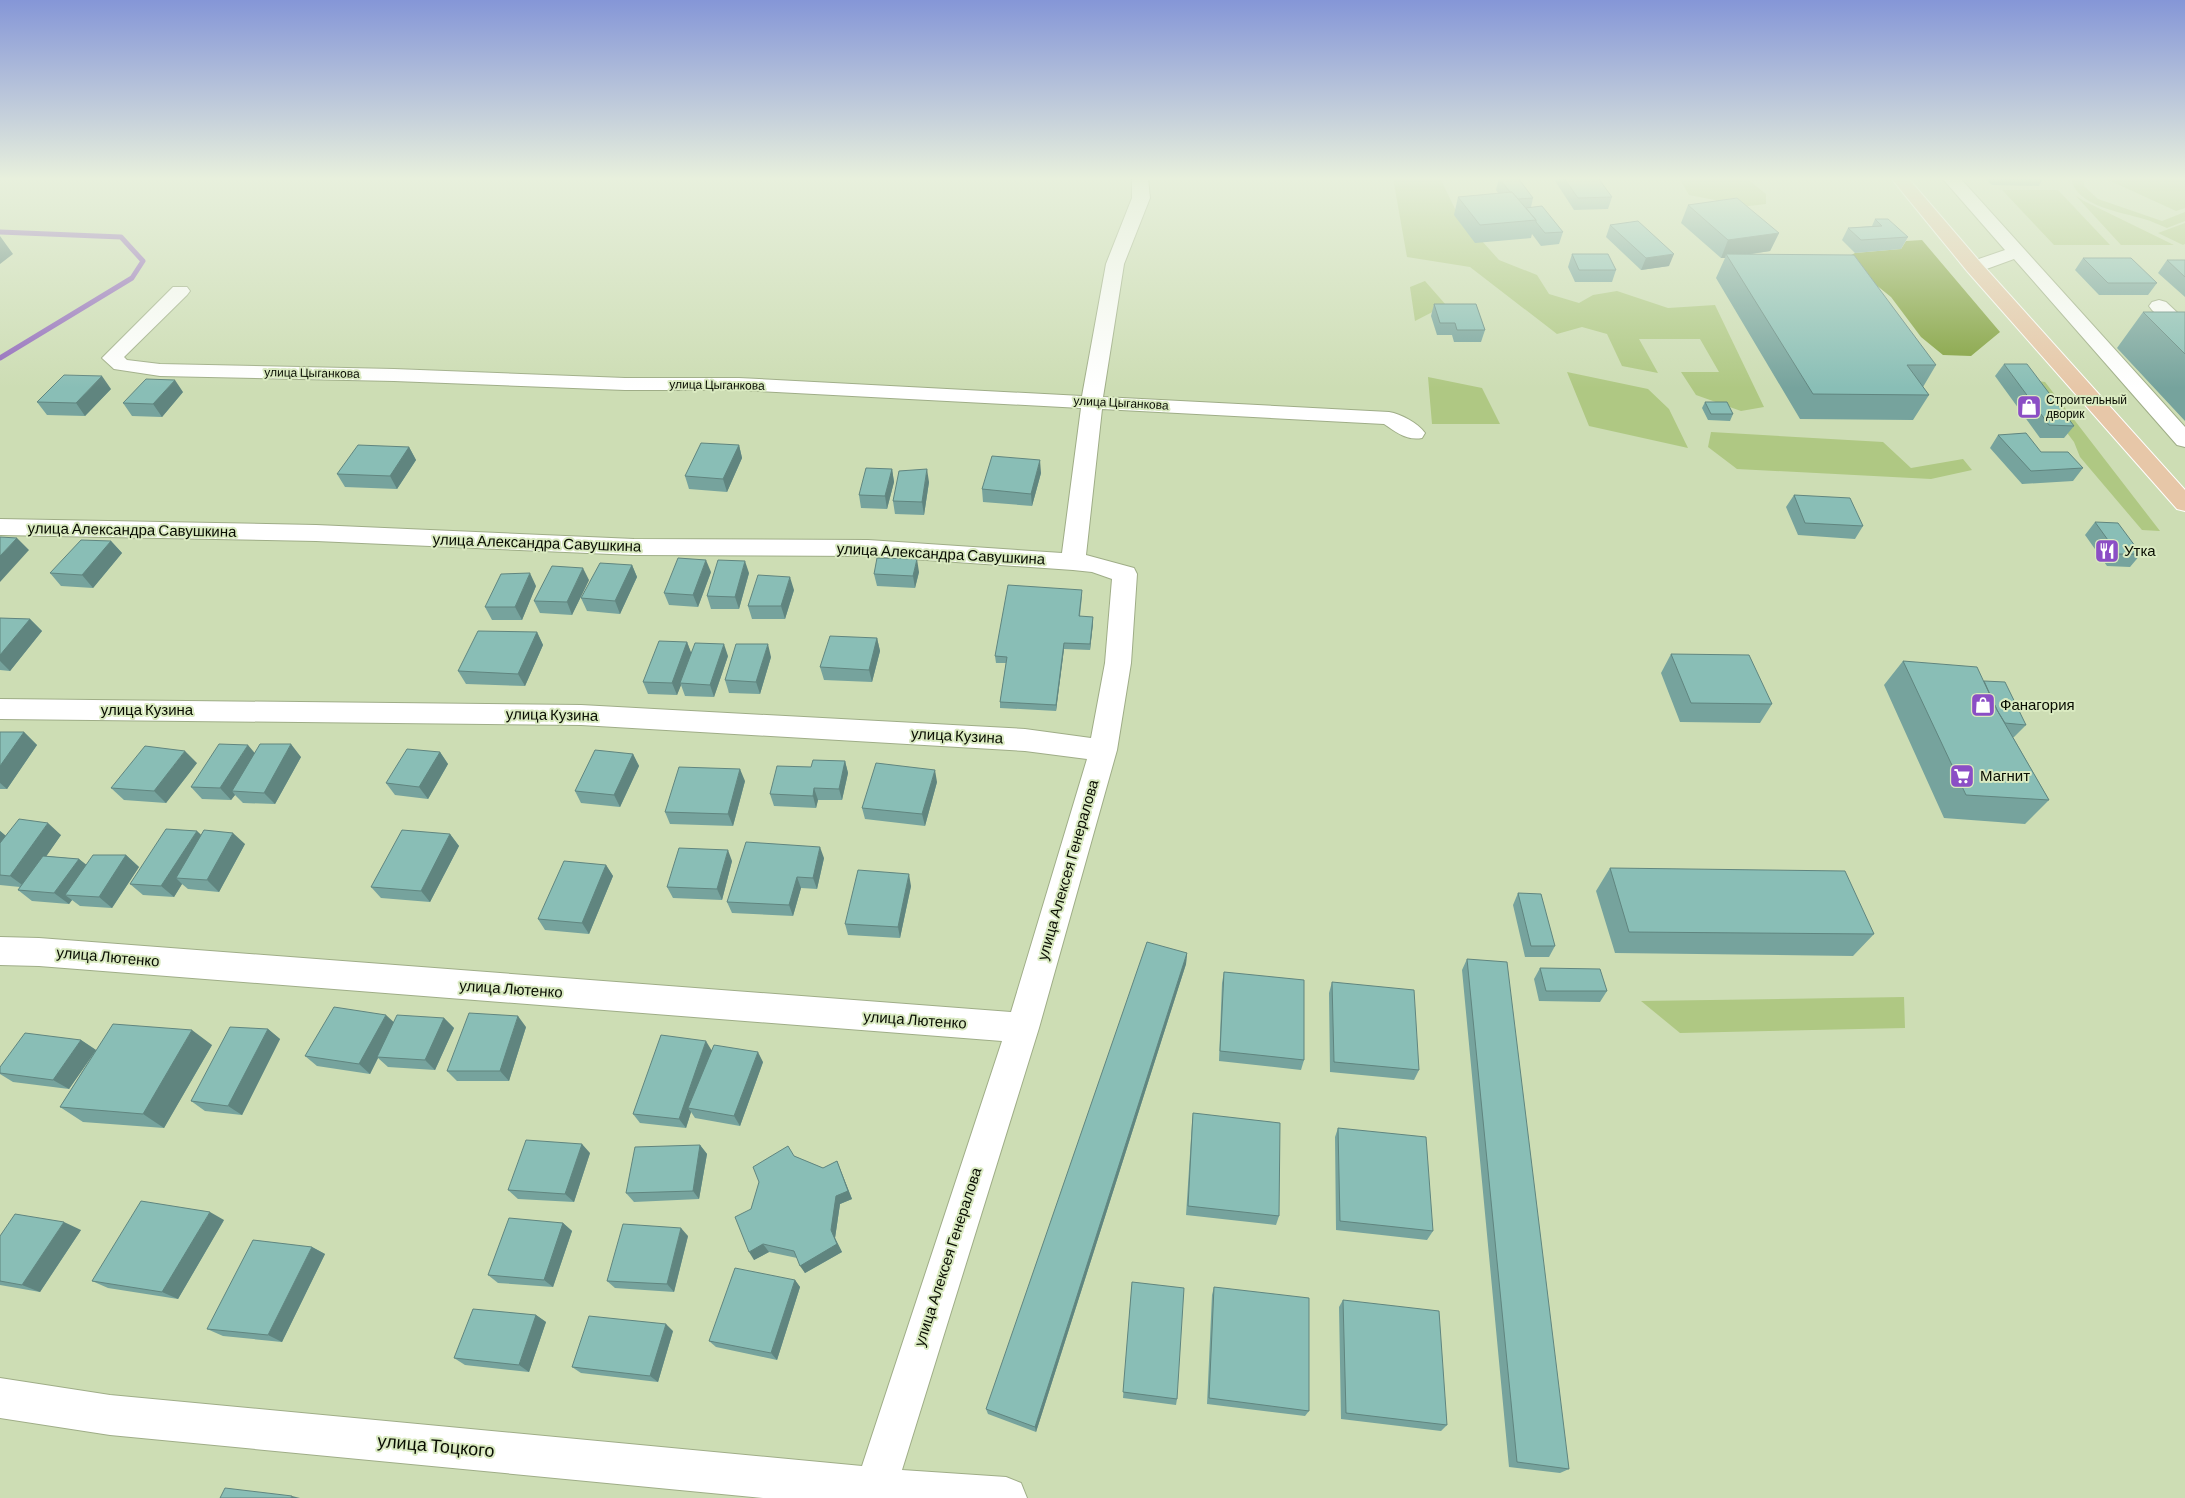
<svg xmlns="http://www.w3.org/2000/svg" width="2185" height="1498" viewBox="0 0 2185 1498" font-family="Barlow,sans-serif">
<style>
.green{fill:#afc883}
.forest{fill:#809f3b}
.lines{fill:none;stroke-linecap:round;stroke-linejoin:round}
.stream{stroke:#9168bd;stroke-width:5}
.minor-casing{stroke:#9fad87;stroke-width:2}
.primary-casing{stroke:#fff;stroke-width:2}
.minor{fill:#fff;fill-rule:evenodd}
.primary{fill:#e7c7a8;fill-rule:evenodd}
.wall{fill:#76a39d}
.shaded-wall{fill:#60857f}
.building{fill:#89beb6;stroke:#60857f}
.labels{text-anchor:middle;stroke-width:4;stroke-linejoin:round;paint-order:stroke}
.far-street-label{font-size:12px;fill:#090d02;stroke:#daeac1}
.far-poi-label{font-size:12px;fill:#090d02;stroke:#daeac1;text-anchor:start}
.street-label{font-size:15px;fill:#090d02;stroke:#daeac1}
.poi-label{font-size:15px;fill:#090d02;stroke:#daeac1;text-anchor:start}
.near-street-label{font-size:18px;fill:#090d02;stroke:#daeac1}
</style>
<rect width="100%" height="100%" fill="#cdddb4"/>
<path class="green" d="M1393,178H1440L1457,213L1499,260L1537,275L1549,294L1579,303L1593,295L1617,291L1668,308L1715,305L1764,407L1741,411L1696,395L1681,372H1719L1700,339H1639L1658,373L1622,366L1607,334L1582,327L1557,334L1470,267L1407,257Z
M1679,178H1746L1766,194V204L1732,208L1715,200L1689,195Z
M2071,178H2084V186L2098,199L2162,221L2185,212V221L2167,228C2159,225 2152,221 2144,219C2122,212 2076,207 2071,178Z
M2104,178H2185V208L2176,211Z
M2002,190H2058L2110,245H2054Z
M2076,196L2084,201L2174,245H2121Z
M2185,223V244L2183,245L2158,233Z
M1425,281L1446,305L1415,321L1410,287Z
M1567,372L1648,389L1669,409L1688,448L1589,426Z
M1428,377L1482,388L1500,424H1432Z
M2023,379L2045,382L2160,531L2142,530L2080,457L2074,442L2034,389Z
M1711,432L1883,442L1911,468L1963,459L1972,470L1931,479L1737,469L1708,447Z
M1904,997L1905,1028L1680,1033L1641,1001Z"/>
<path class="forest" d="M1922,240L2000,332L1971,356L1943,355L1921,337L1891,297L1844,259L1855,253L1901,249L1906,241Z"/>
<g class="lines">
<path class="stream" d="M0,232L121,237L143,261L132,278L0,358"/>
<defs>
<path id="minor" d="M1132,178H1148L1150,198L1124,264L1103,397L1389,412C1401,414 1418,423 1425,433L1422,438C1407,441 1396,432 1384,424L1102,409L1086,555L1134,568L1137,574L1131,663L1117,750L1039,1028L902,1470L1006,1477L1021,1483L1027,1498H763L110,1435L0,1418V1378L110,1395L862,1466L1002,1041L39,966L0,965V937L39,938L1011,1012L1087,759L1025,751L581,725L0,719V699L581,705L1025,729L1091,738L1105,663L1112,579L1092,572L1073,570L868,556L634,555L316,541L0,535V519L316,525L634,539L868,540L1062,553L1081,408L739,390H625L394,381L160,376L114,369L102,358L173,287H187L190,291L187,295L124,357L127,360L160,364L394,369L625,378H739L1082,396L1106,264L1132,198Z
M1942,178H1960L2185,427V447L2177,445L2014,259L1981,271H1967L1965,267L1967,263L2005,250Z
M2159,300L2166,302L2185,320V337L2178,335L2152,310L2149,306L2152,302Z"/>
<path id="primary" d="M1891,178H1908L1981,263L2185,490V511L2177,509L1967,271Z"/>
</defs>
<use href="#minor" class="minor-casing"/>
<use href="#primary" class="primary-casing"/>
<use href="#minor" class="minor"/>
<use href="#primary" class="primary"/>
</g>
<path class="wall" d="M1499,178H1518L1533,198L1531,207L1563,232L1559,244L1541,246L1532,234L1531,238L1475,243L1454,215L1458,197L1498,193L1496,190Z
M1556,178H1598L1612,197L1608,209L1574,210L1555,181Z
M1985,178H2043L2039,186L1992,185Z
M1688,205L1779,233L1770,251L1752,254L1936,365L1923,387L1929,395L1913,420L1800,419L1716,278L1725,258H1721L1681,223Z
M1875,219L1908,237L1901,249L1855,253L1842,240L1848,228L1872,226Z
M1610,225L1669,266L1641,270L1606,237Z
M1572,254L1616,270L1612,282H1575L1568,267Z
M2083,258L2157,283L2148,295H2099L2075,270Z
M2167,260H2185V297L2158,273Z
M1434,304L1485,330L1481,342H1454L1452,335H1437L1431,316Z
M2143,312H2185V421L2117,348Z
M2004,364L2074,426L2064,438H2040L1995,376Z
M111,389L85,416L47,415L37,402Z
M183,392L162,417L132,416L123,403Z
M1705,402L1733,414L1730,421L1708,420L1702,408Z
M1998,435L2041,452L2083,468L2073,481L2022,484L1990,448Z
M739,445L742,458L727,492L689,489L685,476Z
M409,447L416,460L397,489L345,487L337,474Z
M892,469L894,482L887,509L861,508L859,495Z
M1041,473L1032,506L983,502L982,489Z
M929,482L924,515L895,514L893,501Z
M1794,495L1863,526L1855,539L1798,535L1786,507Z
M2095,522L2141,554L2130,567L2107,566L2085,535Z
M111,541L122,553L93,588L61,586L50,573Z
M632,565L637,577L620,614L587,611L581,598Z
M711,572L698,607L669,605L664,593Z
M919,572L915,588L877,586L874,574Z
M749,573L739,609H711L707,596Z
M589,580L572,615L540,613L534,601Z
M536,586L522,620H492L485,607Z
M794,590L785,619H752L748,606Z
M1082,596L1080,616L1093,623L1090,650L1064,649L1056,711L1000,708V702L1006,663H996L995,656Z
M0,618L30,619L42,631L10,671L0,670Z
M537,632L543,645L525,686L466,684L458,671Z
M877,638L880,651L872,682L824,680L820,667Z
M687,642L691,653L728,656L714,697L685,696L681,685L677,695L648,694L643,682Z
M1671,654L1772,704L1760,723L1680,722L1661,673Z
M771,657L760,694L729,693L725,680Z
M1903,661L1984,681L2026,725L2014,737H2013L2049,800L2025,824L1944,818L1884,685Z
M0,732H24L37,745L7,789H0Z
M440,752L448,764L428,799L395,795L386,783Z
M255,753L301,757L275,804L243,803L235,795L231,800L202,799L191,787Z
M633,754L639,766L620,807L581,803L575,791Z
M845,761L848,773L842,800H818L816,808L774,806L770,794L811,767Z
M197,763L166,803L124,800L111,788Z
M745,781L733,826L670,824L665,812Z
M937,782L925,826L865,819L862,808Z
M0,831L6,836L61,835L46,856L79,859L86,865L126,855L139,867L112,908L80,906L72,900L69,904L32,901L18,890L20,887L0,885Z
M450,834L459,846L430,902L381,898L371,887Z
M201,835L245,844L219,892L188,889L182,884L174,897L143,895L130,884Z
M824,858L817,889L801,888L793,916L732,913L727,902Z
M732,861L722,900L673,898L667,887Z
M606,865L613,876L589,934L545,930L538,919Z
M1610,868L1874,934L1853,956L1615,953L1596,891Z
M911,886L900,938L848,935L845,924Z
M1518,893L1555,946L1549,957H1525L1513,905Z
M1187,953L1186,964L1036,1432L988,1414L986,1409Z
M1467,959L1569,1469L1560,1473L1509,1467L1462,970Z
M1540,968L1607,991L1600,1002L1539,1001L1534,979Z
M1224,972L1304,1060L1301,1070L1219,1061L1222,983Z
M1332,982L1419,1070L1414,1080L1330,1072L1329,993Z
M444,1018L454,1028L435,1070L388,1067L378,1058L370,1074L317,1066L305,1056L394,1022Z
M526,1027L509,1081H457L447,1071Z
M268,1029L280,1039L242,1115L205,1111L191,1101Z
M81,1040L96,1050L212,1045L164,1128L83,1122L60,1107L95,1052L69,1089L13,1082L0,1074V1067Z
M711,1050L763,1062L740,1126L695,1118L691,1112L686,1128L640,1123L633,1114Z
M1193,1113L1279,1216L1276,1225L1186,1215L1192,1123Z
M1338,1128L1433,1231L1427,1240L1336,1230L1335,1137Z
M700,1145L707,1154L699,1199L634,1202L626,1193Z
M590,1153L574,1202L518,1199L508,1190Z
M794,1156L823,1168L837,1161L852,1199L840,1204L835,1238L842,1252L805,1273L797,1258L769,1252L754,1260L751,1209Z
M224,1220L178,1299L108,1288L92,1281Z
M563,1223L572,1231L553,1287L498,1283L488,1275Z
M81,1230L40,1292L0,1285V1236Z
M688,1236L674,1292L615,1288L607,1281Z
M312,1247L325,1254L282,1342L223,1336L207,1329Z
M795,1280L800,1287L777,1360L716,1347L709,1341Z
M1132,1282L1177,1399L1176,1405L1123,1398Z
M1214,1287L1309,1411L1305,1416L1207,1404L1212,1295Z
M1343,1300L1447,1425L1441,1431L1341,1419L1339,1307Z
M536,1315L546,1322L529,1372L465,1365L454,1358Z
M673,1331L658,1382L581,1373L572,1367Z"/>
<path class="shaded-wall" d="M1779,233L1770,251L1729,257L1726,254L1725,258H1721L1728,240Z
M0,236L13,254L0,264Z
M1674,254L1669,266L1641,270L1646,258Z
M102,376L111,389L85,416L76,403Z
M175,380L183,392L162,417L153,404Z
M739,445L742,458L727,492L723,479Z
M409,447L416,460L397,489L390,476Z
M1040,460L1041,473L1032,506L1031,494Z
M892,469L894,482L887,509L885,496Z
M927,469L929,482L924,515L922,502Z
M17,538L29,550L0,582V556Z
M111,541L122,553L93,588L82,575Z
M917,559L919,572L915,588L913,576Z
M706,560L711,572L698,607L693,595Z
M745,561L749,573L739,609L735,597Z
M632,565L637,577L620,614L615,601Z
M583,568L589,580L572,615L567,602Z
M530,573L536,586L522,620L515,607Z
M790,577L794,590L785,619L781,606Z
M1093,617V623L1090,650V644Z
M30,619L42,631L10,671L0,661V655Z
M537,632L543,645L525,686L518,674Z
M877,638L880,651L872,682L869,670Z
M687,642L692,655L680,683L681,685L677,695L672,683Z
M1064,643V649L1056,711V705Z
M724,644L728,656L714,697L710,685Z
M768,644L771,657L760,694L756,682Z
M24,732L37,745L7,789L0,783V766Z
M291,744L301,757L275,804L264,793Z
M248,745L258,757L232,791L235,795L231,800L220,788Z
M185,751L197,763L166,803L154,791Z
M440,752L448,764L428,799L419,787Z
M633,754L639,766L620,807L614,795Z
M845,761L848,773L842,800L839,789Z
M740,769L745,781L733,826L728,814Z
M935,770L937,782L925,826L922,814Z
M814,788L818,800L816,808L813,796Z
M48,823L61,835L25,887L10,876Z
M0,831L12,841L0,856Z
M197,831L209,842L176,878L182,884L174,897L161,886Z
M233,833L245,844L219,892L207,880Z
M450,834L459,846L430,902L421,891Z
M820,847L824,858L817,889L813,878Z
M728,850L732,861L722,900L717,889Z
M126,855L139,867L112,908L99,897Z
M79,859L93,870L65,895L72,900L69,904L54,893Z
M606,865L613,876L589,934L582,923Z
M909,874L911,886L900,938L898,927Z
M797,877L801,888L793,916L789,905Z
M1187,953L1186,964L1036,1432L1035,1427Z
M386,1015L397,1025L377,1057L378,1058L370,1074L359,1064Z
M518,1016L526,1027L509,1081L500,1071Z
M444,1018L454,1028L435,1070L425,1060Z
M268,1029L280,1039L242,1115L228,1106Z
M192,1030L212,1045L164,1128L143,1114Z
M81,1040L96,1050L69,1089L53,1080Z
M706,1041L712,1051L688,1108L691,1112L686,1128L679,1119Z
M758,1052L763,1062L740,1126L734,1116Z
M582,1144L590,1153L574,1202L565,1194Z
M700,1145L707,1154L699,1199L693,1191Z
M837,1161L852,1199L840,1204L835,1238L842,1252L805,1273L800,1266L831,1230Z
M210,1212L224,1220L178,1299L162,1292Z
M64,1222L81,1230L40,1292L22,1285Z
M563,1223L572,1231L553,1287L544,1280Z
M681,1228L688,1236L674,1292L667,1284Z
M763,1244L769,1252L754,1260L749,1252Z
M312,1247L325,1254L282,1342L268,1335Z
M795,1280L800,1287L777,1360L771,1353Z
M536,1315L546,1322L529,1372L519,1365Z
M666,1324L673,1331L658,1382L650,1376Z
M292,1496L300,1498H291Z"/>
<path class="building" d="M1499,178H1518L1533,198L1518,199L1512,192H1510Z
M1564,178H1598L1612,197L1578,198Z
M1512,192L1536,220L1480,225L1458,197Z
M1737,198L1779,233L1728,240L1688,205Z
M1542,206L1563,232L1545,233L1536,222V220L1526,208Z
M1875,219H1888L1908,237L1861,240L1848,228L1882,226Z
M1638,221L1674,254L1646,258L1610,225Z
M1572,254H1608L1616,270H1579Z
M1726,254L1854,255L1936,365H1907L1929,395L1813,394Z
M2083,258H2131L2157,283H2108Z
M2167,260H2185V277Z
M1434,304H1476L1485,330H1457L1455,323H1440Z
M2143,312H2185V354Z
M2004,364H2027L2074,426L2049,425Z
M64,375L102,376L76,403L37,402Z
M146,379L175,380L153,404L123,403Z
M1705,402H1727L1733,414H1711Z
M2026,433L2041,452H2068L2083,468L2031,471L1998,435Z
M701,443L739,445L723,479L685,476Z
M358,445L409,447L390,476L337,474Z
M992,456L1040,460L1031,494L982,489Z
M866,468L892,469L885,496L859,495Z
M927,469L922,502L893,501L899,471Z
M1794,495L1850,498L1863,526L1805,523Z
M2095,522L2118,523L2141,554H2118Z
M0,537L17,538L0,556Z
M81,540L111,541L82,575L50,573Z
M678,558L706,560L693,595L664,593Z
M877,558L917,559L913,576L874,574Z
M718,560L745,561L735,597L707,596Z
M600,563L632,565L615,601L581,598Z
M552,566L583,568L567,602L534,601Z
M530,573L515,607H485L501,574Z
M758,575L790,577L781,606H748Z
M1008,585L1082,590L1079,616L1093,617L1090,644L1064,643L1056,705L1000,702L1007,657L995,656Z
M0,618L30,619L0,655Z
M478,631L537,632L518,674L458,671Z
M830,636L877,638L869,670L820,667Z
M659,641L687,642L672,683L643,682Z
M695,643L724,644L710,685L680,683Z
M736,644H768L756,682L725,680Z
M1671,654L1749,655L1772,704L1691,703Z
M1903,661L1977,667L1997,710L2049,800L1966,795Z
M1984,681L2005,682L2026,725L2005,723L1997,710Z
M0,732H24L0,766Z
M219,744L248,745L220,788L191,787Z
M260,744H291L264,793L232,791Z
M145,746L185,751L154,791L111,788Z
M407,749L440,752L419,787L386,783Z
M595,750L633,754L614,795L575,791Z
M813,760L845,761L839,789L814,788L813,796L770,794L777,766L811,767Z
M876,763L935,770L922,814L862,808Z
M679,767L740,769L728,814L665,812Z
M19,819L48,823L10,876L0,875V843Z
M166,829L197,831L161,886L130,884Z
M204,830L233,833L207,880L176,878Z
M402,830L450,834L421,891L371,887Z
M746,842L820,847L813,878L797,877L789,905L727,902Z
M679,848L728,850L717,889L667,887Z
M93,855H126L99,897L65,895Z
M43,856L79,859L54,893L18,890Z
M564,861L606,865L582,923L538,919Z
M1610,868L1845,871L1874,934L1629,932Z
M858,870L909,874L898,927L845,924Z
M1518,893L1541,894L1555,946H1531Z
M1147,942L1187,953L1035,1427L986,1409Z
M1467,959L1507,962L1569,1469L1517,1462Z
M1540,968L1600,969L1607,991H1546Z
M1224,972L1304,980V1060L1220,1051Z
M1332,982L1414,990L1419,1070L1334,1062Z
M334,1007L386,1015L359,1064L305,1056Z
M469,1013L518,1016L500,1071H447Z
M397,1015L444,1018L425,1060L377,1057Z
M113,1024L192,1030L143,1114L60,1107Z
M230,1027L268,1029L228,1106L191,1101Z
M25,1033L81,1040L53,1080L0,1073V1067Z
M661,1035L706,1041L679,1119L633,1114Z
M714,1045L758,1052L734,1116L688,1108Z
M1193,1113L1280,1123L1279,1216L1188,1206Z
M1338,1128L1426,1137L1433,1231L1340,1221Z
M526,1140L582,1144L565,1194L508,1190Z
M700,1145L693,1191L626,1193L635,1147Z
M788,1146L794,1156L823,1168L837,1161L848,1191L836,1196L831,1230L837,1244L800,1266L794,1251L763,1244L749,1252L735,1217L751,1209L759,1182L753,1167Z
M141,1201L210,1212L162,1292L92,1281Z
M15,1214L64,1222L22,1285L0,1281V1236Z
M509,1218L563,1223L544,1280L488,1275Z
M623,1224L681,1228L667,1284L607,1281Z
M253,1240L312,1247L268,1335L207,1329Z
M735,1268L795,1280L771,1353L709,1341Z
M1132,1282L1184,1288L1177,1399L1123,1392Z
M1214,1287L1309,1298V1411L1209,1398Z
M1343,1300L1439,1311L1447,1425L1346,1413Z
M473,1309L536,1315L519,1365L454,1358Z
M589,1316L666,1324L650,1376L572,1367Z
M225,1488L292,1496L291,1498H220Z"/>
<linearGradient id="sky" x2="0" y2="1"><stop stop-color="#8596d7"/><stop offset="0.46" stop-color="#e8f0dd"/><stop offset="1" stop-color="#e8f0dd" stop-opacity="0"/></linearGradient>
<rect width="2185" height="388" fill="url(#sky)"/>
<defs>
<symbol id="shop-square" viewBox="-11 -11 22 22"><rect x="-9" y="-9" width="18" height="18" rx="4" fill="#8b4ec5" stroke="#daeac1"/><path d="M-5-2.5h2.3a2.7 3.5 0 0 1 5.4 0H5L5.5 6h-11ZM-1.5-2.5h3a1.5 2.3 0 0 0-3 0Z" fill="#fff"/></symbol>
<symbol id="restaurant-square" viewBox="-11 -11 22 22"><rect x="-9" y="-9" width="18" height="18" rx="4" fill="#8b4ec5" stroke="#daeac1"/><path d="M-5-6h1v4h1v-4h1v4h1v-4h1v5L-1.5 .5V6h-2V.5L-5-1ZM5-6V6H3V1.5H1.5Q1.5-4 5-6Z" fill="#fff"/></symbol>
<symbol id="supermarket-square" viewBox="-11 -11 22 22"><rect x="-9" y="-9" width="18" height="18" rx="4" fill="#8b4ec5" stroke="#daeac1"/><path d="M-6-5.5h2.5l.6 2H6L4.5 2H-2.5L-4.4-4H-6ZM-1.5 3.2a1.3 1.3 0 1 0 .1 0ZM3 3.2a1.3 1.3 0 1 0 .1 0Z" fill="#fff"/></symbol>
</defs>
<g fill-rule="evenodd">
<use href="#shop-square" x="2015" y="393" width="28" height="28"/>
<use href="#restaurant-square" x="2093" y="537" width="28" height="28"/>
<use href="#shop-square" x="1969" y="691" width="28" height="28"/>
<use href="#supermarket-square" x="1948" y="762" width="28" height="28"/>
</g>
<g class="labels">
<g class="far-street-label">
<text transform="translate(312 373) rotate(1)" y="4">улица Цыганкова</text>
<text transform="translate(717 385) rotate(1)" y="4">улица Цыганкова</text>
<text transform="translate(1121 403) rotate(3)" y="4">улица Цыганкова</text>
</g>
<g class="far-poi-label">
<text x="2046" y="404">Строительный<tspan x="2046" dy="14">дворик</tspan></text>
</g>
<g class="street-label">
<text transform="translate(132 530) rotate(1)" y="5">улица Александра Савушкина</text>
<text transform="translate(537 543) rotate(2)" y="5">улица Александра Савушкина</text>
<text transform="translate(941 554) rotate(3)" y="5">улица Александра Савушкина</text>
<text x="147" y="715">улица Кузина</text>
<text transform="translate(552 715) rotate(1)" y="5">улица Кузина</text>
<text transform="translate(957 736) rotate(3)" y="5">улица Кузина</text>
<text transform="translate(1068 870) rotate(-74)" y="5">улица Алексея Генералова</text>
<text transform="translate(108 957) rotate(5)" y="5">улица Лютенко</text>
<text transform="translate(511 989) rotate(4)" y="5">улица Лютенко</text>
<text transform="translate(915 1020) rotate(4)" y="5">улица Лютенко</text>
<text transform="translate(948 1257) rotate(-72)" y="5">улица Алексея Генералова</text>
</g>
<g class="poi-label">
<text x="2124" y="556">Утка</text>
<text x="2000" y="710">Фанагория</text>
<text x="1980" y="781">Магнит</text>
</g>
<g class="near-street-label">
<text transform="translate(436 1446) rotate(5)" y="6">улица Тоцкого</text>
</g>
</g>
</svg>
